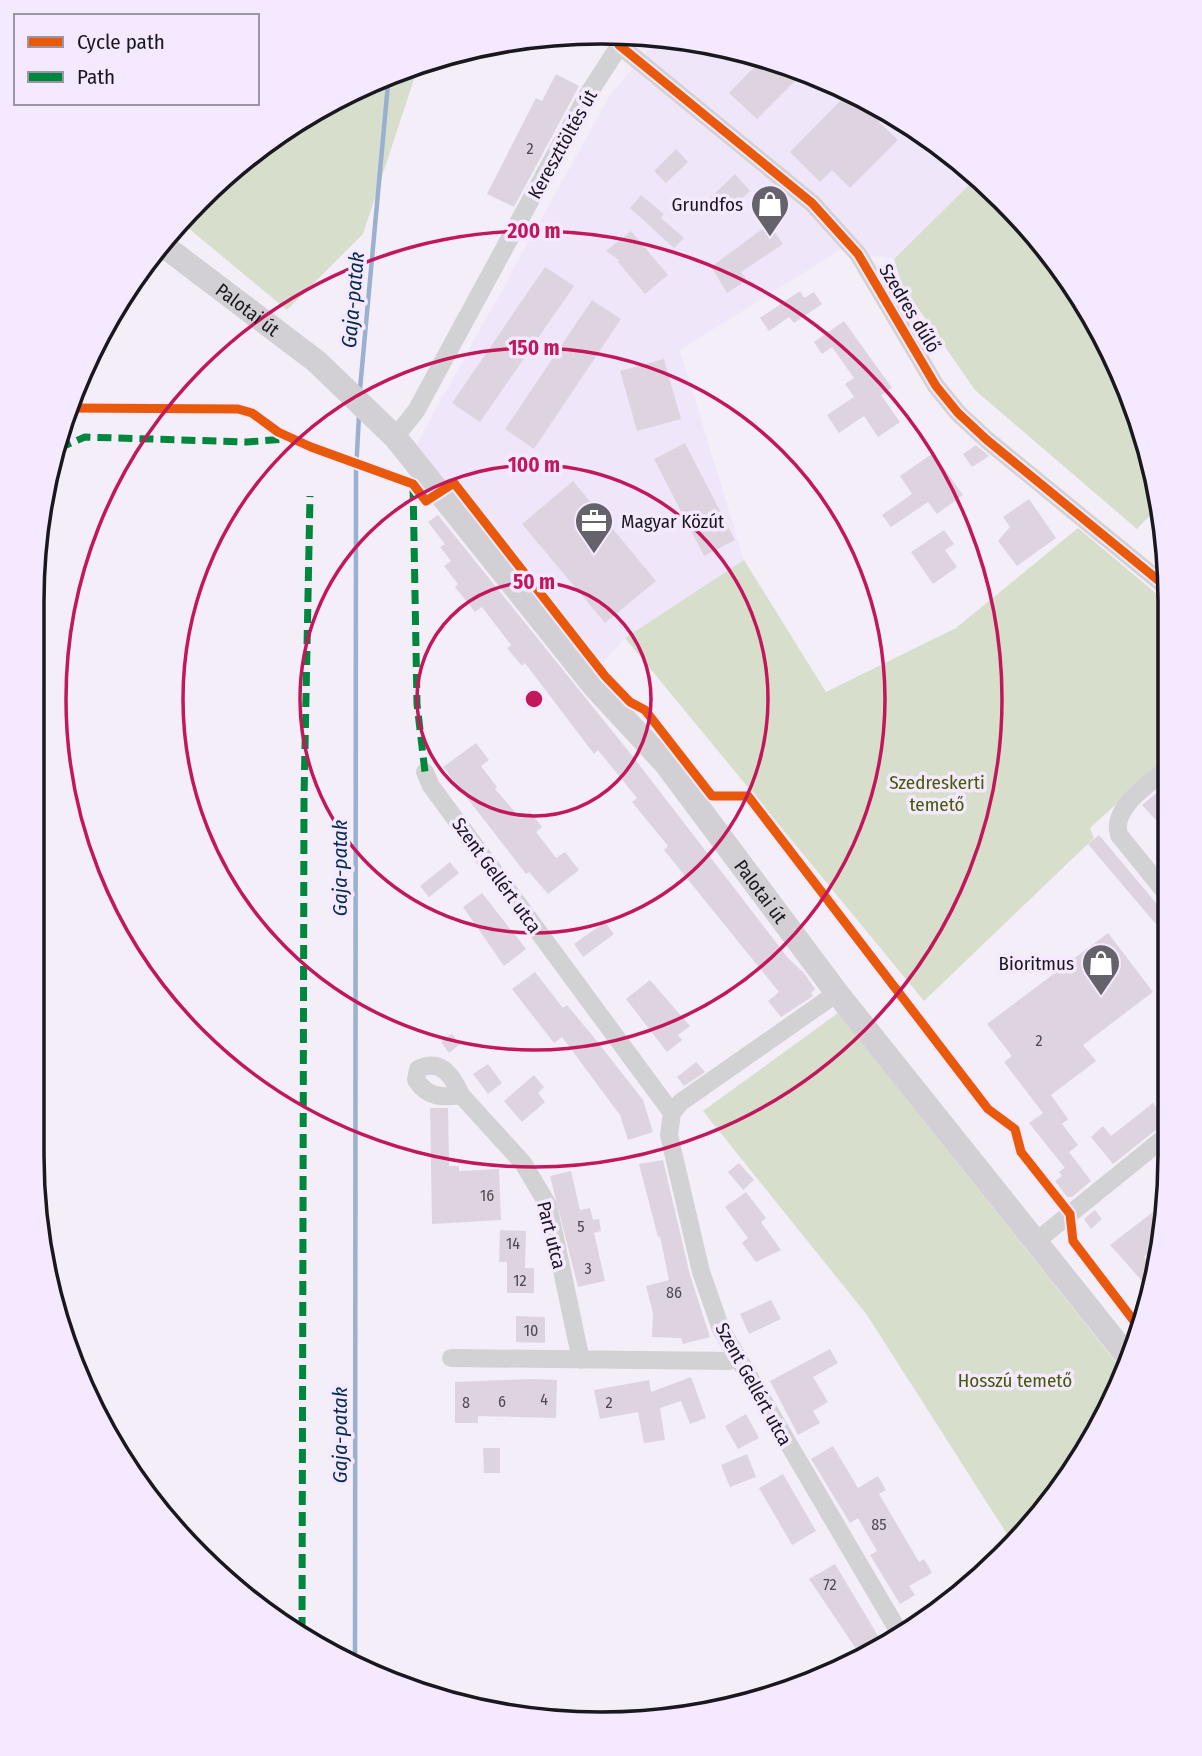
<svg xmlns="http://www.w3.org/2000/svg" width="1202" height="1756" viewBox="0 0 1202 1756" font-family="'Fira Sans Condensed',sans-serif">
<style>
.built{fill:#f0e6fa}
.green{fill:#d7decb}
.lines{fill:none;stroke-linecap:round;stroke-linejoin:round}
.stream{stroke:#9ab0d0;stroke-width:4.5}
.building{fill:#ded4e0}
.minor{stroke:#d2d1d3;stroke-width:18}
.secondary{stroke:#d3d0d5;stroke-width:24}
.quiet{stroke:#00873e;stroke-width:7;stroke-dasharray:14 7;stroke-linecap:butt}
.cycleway-casing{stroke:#f4e9fe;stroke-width:13}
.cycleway{stroke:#e8590c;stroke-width:9}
.ring{fill:none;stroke:#c2185b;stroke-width:3.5}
.labels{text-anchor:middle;stroke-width:7;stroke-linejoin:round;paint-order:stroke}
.number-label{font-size:16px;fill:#4e4952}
.street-label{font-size:19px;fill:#1a171e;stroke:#f4e9fe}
.poi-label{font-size:19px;fill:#1a171e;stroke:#f4e9fe;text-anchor:end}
.park-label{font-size:19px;fill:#465a08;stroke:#f4e9fe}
.water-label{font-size:21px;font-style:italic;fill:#042b52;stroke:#f4e9fe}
.rim{fill:none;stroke:#1a171e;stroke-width:3.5}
.centre{fill:#c2185b;stroke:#f4e9fe;stroke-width:3.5}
.ring-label{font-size:21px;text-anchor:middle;font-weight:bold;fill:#c2185b;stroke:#f4e9fe;stroke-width:7;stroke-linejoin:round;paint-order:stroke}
</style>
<rect width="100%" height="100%" fill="#f4eef9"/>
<path class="built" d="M659,37L712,43L819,75L918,128L977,177L894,259L840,250L680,350L744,560L625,638L584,684L416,445L610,95Z"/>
<path class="green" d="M419,64L363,234L287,310L181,222C231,153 338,88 419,64Z
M977,177L1004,199L1112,349L1160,490L1161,504L1137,529L975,390L902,285L894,259Z
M1078,528L1170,605V755L1090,828L1094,838L924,1001L625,638L744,560L826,692L956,628Z
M838,1013L1126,1375L1074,1472L1014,1545L867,1315L703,1111Z"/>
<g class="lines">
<path class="stream" d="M360,389L389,73
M355,1664L356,472L359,415"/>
</g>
<path class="building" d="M763,58L805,71L757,119L729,93Z
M556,74L579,86L514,207L487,194L536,98L542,101Z
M850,91L887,111L878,121L898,140L850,188L832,170L820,182L790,152Z
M676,149L688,162L666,183L654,171Z
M735,174L750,191L725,214L710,198Z
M641,195L664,214L661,218L684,238L674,248L630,208Z
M769,224L783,244L741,272L747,280L727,293L711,267Z
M631,231L668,275L645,294L618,262L619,260L606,251Z
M545,267L574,286L480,422L452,403Z
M800,291L804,298L814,292L822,304L794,323L789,317L769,331L760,318Z
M592,300L621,319L534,449L505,429Z
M844,321L892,388L881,395L900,422L878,437L864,416L839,433L827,415L854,397L845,384L854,378L832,347L822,354L814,342Z
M664,359L681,419L637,431L620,371Z
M685,443L735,540L704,556L654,459Z
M976,445L989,456L972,467L963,454Z
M933,453L963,495L937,514L928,502L891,527L882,515L912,494L900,476Z
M573,481L656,581L605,623L522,524Z
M1029,499L1056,538L1017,566L998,541L1010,527L1003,517Z
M438,515L634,758L788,958L804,973L815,989L811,993L813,996L781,1017L768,1001L779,992L664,850L668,846L632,802L637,798L598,750L594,754L525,663L522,666L507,648L511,645L482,607L475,612L455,587L458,584L444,566L451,561L440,547L445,544L428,522Z
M944,530L954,544L945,550L957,567L933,584L911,552Z
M476,743L489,760L481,766L497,787L495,789L521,819L530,812L542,827L536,832L556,858L565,852L579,870L548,894L529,872L526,874L443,767Z
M1171,781V815L1160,824L1142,805Z
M1099,835L1171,921V942L1088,844Z
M450,862L459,873L429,897L420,886Z
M482,893L526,949L504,966L463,907Z
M605,922L614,934L583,957L574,944Z
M1108,933L1153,992L1083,1045L1096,1061L1051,1095L1068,1119L1062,1124L1078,1145L1069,1152L1091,1181L1072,1197H1067L1055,1181L1062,1176L1059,1172L1065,1168L1029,1123L1043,1113L1004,1062L1012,1056L987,1024Z
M535,972L563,1008L567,1005L592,1035L643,1100L653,1132L628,1140L620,1115L562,1037L554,1043L512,989Z
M650,980L690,1026L678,1035L682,1040L667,1052L626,999Z
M452,1034L460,1044L449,1053L441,1042Z
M696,1062L705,1072L684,1086L677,1077Z
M488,1064L502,1083L488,1094L473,1074Z
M534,1075L544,1087L538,1093L545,1102L522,1122L504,1101Z
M1153,1103L1167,1121L1113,1164L1091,1137L1103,1126L1111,1136Z
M430,1108H448L449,1166H459V1171L499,1169L501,1220L432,1224Z
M663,1160L690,1275L710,1337L683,1344L681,1338L652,1337L653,1313L646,1286L669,1280L660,1236L658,1237L639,1164Z
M739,1163L754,1180L743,1190L728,1172Z
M571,1171L580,1210L590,1208L593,1220L599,1219L601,1231L594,1233L605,1281L578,1287L550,1176Z
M746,1192L766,1218L761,1222L781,1250L756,1262L742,1243L748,1238L725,1207Z
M1166,1202L1162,1243L1144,1257L1157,1274L1152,1292L1110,1245Z
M1095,1210L1102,1219L1091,1229L1084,1219Z
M500,1230L526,1231L525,1268H534V1293H507V1262H499Z
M771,1300L781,1319L749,1334L740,1314Z
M516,1316L545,1317V1343L516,1342Z
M830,1349L838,1363L813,1377L828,1402L813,1411L820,1423L798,1435L770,1381Z
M691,1377L706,1418L690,1424L681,1401L660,1408L665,1440L644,1443L638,1412L600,1419L594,1390L649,1380L651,1392Z
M532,1379L557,1380L556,1418L478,1416V1423H455V1382Z
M746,1414L759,1438L738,1449L725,1426Z
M833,1446L858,1488L878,1476L886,1490L879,1494L919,1562L924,1559L932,1573L909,1586L915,1595L900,1604L870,1555L877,1551L858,1518L850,1523L811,1459Z
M483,1448H500V1473H484Z
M747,1454L756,1477L730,1487L721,1465Z
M783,1474L816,1531L792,1545L759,1488Z
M835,1564L883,1644L863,1659L809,1579Z"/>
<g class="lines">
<path class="minor" d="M619,45L812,203L858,254L936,386L958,413L987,440L1169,589
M395,437L416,411L587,96L627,34
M1170,766C1152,783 1110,807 1119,835L1170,898
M425,772L431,786L672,1113
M837,993L681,1102L672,1113L669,1135L701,1272L721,1329L899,1632
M461,1095C442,1098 427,1097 416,1080L418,1069C441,1058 452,1075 461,1095L523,1163L548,1205L581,1360
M1034,1243L1170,1133
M451,1358L730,1361L735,1356"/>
<path class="secondary" id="s1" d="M164,246L316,361L395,437L594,686L666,764L837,993L1131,1361"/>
<path class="quiet" d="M413,485L417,704L425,772
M41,509L57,449L85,437L247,442L286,439
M302,1631L304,798L310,496"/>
<defs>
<path id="cycleway" d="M619,45L812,203L858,254L936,386L958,413L987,440L1169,589
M70,408L238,409L252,413L278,432L311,447L413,484L426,501L454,483L605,676L630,702L645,710L712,796H748L988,1109L1015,1129L1021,1152L1070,1214L1073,1241L1134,1321L1141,1326"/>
</defs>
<use href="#cycleway" class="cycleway-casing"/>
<use href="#cycleway" class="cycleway"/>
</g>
<g class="ring">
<circle cx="534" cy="699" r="117"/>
<circle cx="534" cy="699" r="234"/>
<circle cx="534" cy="699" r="351"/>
<circle cx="534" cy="699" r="468"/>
</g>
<defs>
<symbol id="shop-pin" viewBox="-11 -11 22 30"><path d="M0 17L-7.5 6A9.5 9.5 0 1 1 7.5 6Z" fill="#66626b" stroke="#f4e9fe"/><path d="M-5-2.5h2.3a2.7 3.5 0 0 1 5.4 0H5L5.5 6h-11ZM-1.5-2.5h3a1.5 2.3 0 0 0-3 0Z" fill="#fff"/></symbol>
<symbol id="office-pin" viewBox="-11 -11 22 30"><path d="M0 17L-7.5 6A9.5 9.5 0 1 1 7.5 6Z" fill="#66626b" stroke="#f4e9fe"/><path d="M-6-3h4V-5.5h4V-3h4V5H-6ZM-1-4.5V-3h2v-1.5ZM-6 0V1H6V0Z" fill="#fff"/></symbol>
</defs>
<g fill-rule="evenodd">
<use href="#shop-pin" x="748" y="182" width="44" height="60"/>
<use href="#office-pin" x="572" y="499" width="44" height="60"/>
<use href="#shop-pin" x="1079" y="941" width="44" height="60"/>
</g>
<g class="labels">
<g class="number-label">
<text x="530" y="154">2</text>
<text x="1039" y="1046">2</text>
<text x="487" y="1201">16</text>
<text x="581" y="1232">5</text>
<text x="513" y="1249">14</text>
<text x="588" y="1274">3</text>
<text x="520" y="1286">12</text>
<text x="674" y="1298">86</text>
<text x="531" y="1336">10</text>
<text x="544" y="1405">4</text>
<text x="502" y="1407">6</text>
<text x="466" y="1408">8</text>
<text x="609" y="1408">2</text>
<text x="879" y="1530">85</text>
<text x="830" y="1590">72</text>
</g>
<g class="street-label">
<text transform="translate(562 144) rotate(-61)" y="7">Kereszttöltés út</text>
<text transform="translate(910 308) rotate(59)" y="7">Szedres dűlő</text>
<text dy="7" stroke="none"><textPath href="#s1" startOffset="105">Palotai út</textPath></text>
<text transform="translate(497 875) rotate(54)" y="7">Szent Gellért utca</text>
<text dy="7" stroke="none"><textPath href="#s1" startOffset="884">Palotai út</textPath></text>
<text transform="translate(552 1235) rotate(76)" y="7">Part utca</text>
<text transform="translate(754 1384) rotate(61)" y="7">Szent Gellért utca</text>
</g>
<g class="poi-label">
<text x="743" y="211">Grundfos</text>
<text x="621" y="528" text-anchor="start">Magyar Közút</text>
<text x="1074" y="970">Bioritmus</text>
</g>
<g class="park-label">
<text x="937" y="789">Szedreskerti<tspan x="937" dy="22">temető</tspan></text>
<text x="1015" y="1387">Hosszú temető</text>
</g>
<g class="water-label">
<text transform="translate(353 300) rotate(-85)" y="7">Gaja-patak</text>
<text transform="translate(340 868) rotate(-90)" y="7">Gaja-patak</text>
<text transform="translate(340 1435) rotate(-90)" y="7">Gaja-patak</text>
</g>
</g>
<path d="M0 0H1202V1756H0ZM601 44H601A557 557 0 0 1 1158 601V1155A557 557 0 0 1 601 1712H601A557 557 0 0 1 44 1155V601A557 557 0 0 1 601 44Z" fill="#f4e9fe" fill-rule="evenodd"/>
<path class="rim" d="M601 44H601A557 557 0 0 1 1158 601V1155A557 557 0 0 1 601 1712H601A557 557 0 0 1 44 1155V601A557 557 0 0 1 601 44Z"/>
<circle cx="534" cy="699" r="10" class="centre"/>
<g class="ring-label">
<text x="534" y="238">200 m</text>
<text x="534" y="355">150 m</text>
<text x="534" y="472">100 m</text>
<text x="534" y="589">50 m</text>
</g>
<rect x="14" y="14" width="245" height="91" fill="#f4e9fe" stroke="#9d95a4" stroke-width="2"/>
<rect x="28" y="37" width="35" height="10" fill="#e8590c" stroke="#9d95a4" stroke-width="2"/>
<text x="77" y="49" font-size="21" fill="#1a171e">Cycle path</text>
<rect x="28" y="72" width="35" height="10" fill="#00873e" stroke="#9d95a4" stroke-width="2"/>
<text x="77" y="84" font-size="21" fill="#1a171e">Path</text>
</svg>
